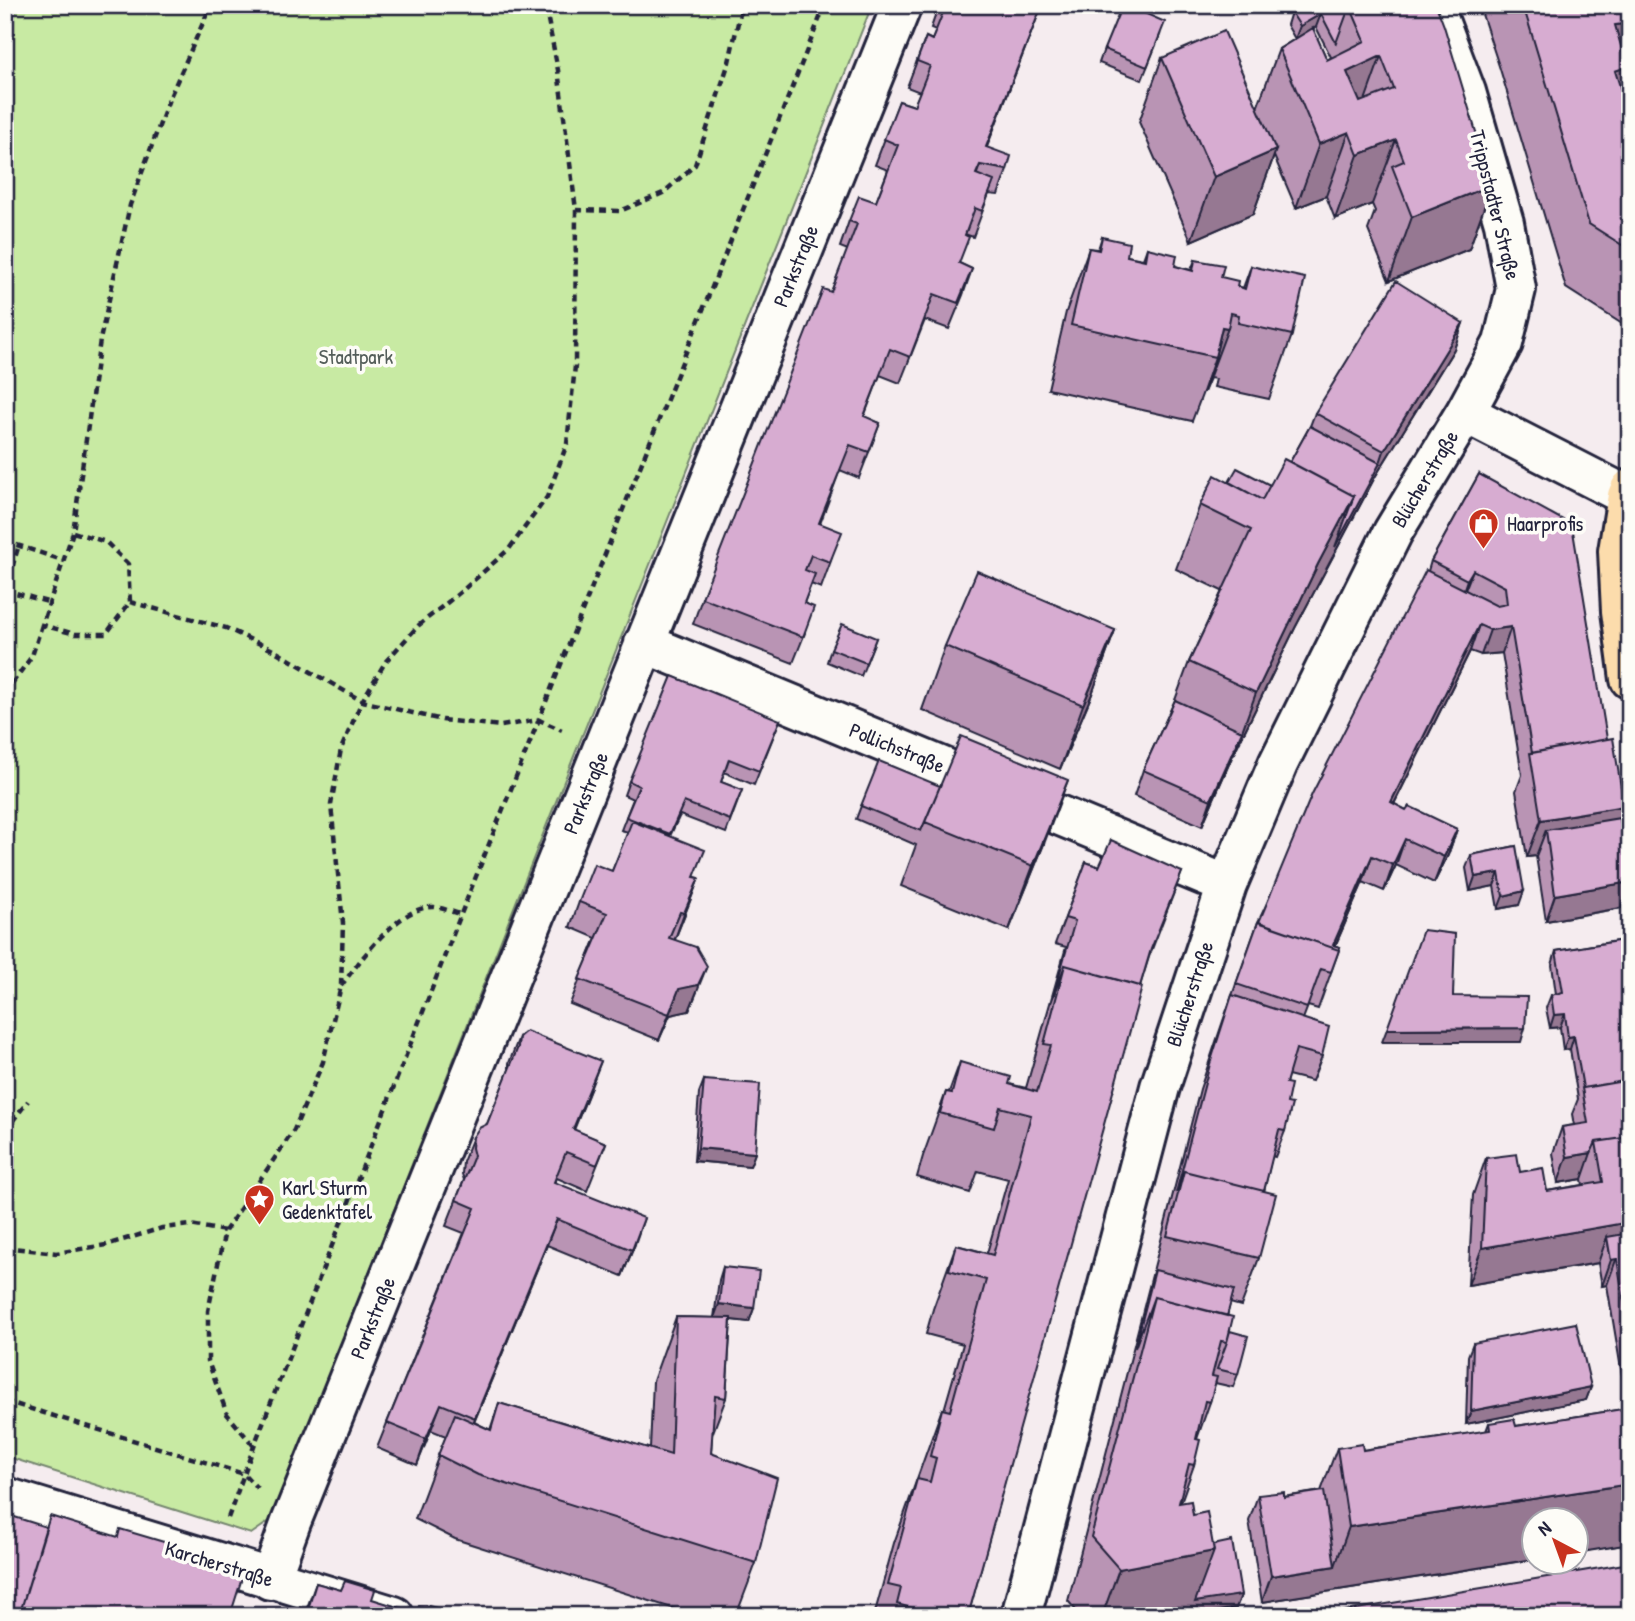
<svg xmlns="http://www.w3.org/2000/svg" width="1635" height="1621" viewBox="0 0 1635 1621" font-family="'Patrick Hand',sans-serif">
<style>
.green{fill:#c8eaa3;stroke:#75866f;stroke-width:2}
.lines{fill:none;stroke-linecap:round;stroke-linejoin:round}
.minor-casing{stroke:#22223b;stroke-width:44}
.major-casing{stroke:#22223b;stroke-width:44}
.path{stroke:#22223b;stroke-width:4.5;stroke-dasharray:7 5;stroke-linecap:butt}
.minor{stroke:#fdfcf7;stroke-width:38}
.major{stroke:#fcdcac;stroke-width:38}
.wall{fill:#b994b4;stroke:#22223b;stroke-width:2;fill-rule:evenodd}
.shaded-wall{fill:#967892;stroke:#22223b;stroke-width:2}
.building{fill:#d7acd1;stroke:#22223b;stroke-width:2;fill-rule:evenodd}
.labels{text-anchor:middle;stroke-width:7;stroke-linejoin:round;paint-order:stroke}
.street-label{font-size:21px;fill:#22223b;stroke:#fdfcf7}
.park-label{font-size:21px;fill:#545e5a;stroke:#fdfcf7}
.poi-label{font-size:21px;fill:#22223b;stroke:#fdfcf7;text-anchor:start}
</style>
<rect width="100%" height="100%" fill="#f5ecef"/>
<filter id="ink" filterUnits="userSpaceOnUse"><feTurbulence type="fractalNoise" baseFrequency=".0143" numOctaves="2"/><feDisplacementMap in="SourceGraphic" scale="14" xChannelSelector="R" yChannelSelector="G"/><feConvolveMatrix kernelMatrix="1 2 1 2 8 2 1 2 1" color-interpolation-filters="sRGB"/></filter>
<g filter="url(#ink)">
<path class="green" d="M5,5H872L271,1520L251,1534L5,1456Z"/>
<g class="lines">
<defs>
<path id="minor" d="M1465,413L1627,496
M644,643L1227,885
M5,1497L394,1616
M270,1580L291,1522L902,5
M1021,1616L1160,1087L1227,885L1278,764L1393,532L1465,413L1503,343L1516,289L1504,223L1466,92L1433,5"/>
<path id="major" d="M1630,489L1627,496L1618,551L1621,611L1630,679"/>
</defs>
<use href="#minor" class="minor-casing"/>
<use href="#major" class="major-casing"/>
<path class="path" d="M5,39L15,5
M576,210L620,211L663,193L695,165L729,62L742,5
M73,532L106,542L128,564L130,602L106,634H75L42,625L73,532L100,340L130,205L169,99L211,5
M5,541L65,561
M5,590L51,603
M5,590L19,545
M130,602L226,628L273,650L362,701L442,720L501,726L539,720L562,730
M5,693L32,656L42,625
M341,986C360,961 399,905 434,907C443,908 452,912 460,914
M5,1131L28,1101
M5,1247L56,1253L106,1245L162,1228L190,1225L225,1231
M5,1401L244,1474L257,1488
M253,1445L227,1414L208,1361V1311L225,1231L294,1130L323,1062L341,986L343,923L331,805L341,749L362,701L386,661L419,625L463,590L509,549L547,497L567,444L575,366L576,210L558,70L545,5
M228,1518L254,1446L461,914L825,5"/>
<use href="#minor" class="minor"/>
<use href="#major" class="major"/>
</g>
<path class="wall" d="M939,5H1042L987,147L1007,170L998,195L989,194L973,237L965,234L959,263L972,269L963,295L949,329L925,320L900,383L880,375L864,417L880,423L859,478L840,470L820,524L832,558L821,588L811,584L804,603L805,633L793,663L693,624L702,598L831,292L848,250L840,247L849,221L876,202L888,170L875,165L899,101L914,106L920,92L907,87L926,37L932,40L936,30L931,28Z
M1302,5H1436L1492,185L1469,249L1389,281L1368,230L1375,211L1372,204L1335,219L1326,196L1296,208L1274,156L1253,214L1191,241L1139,122L1162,58L1257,108L1279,49L1295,39L1287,25L1291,12ZM1316,27L1331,57L1330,58L1327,60L1313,29Z
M1479,5H1630V83L1620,85V86L1630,118V329L1566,288L1500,69Z
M1160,35L1142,80L1099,63L1104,49Z
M1102,237L1127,256L1143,259L1147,248L1175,266L1191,270L1195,260L1221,277L1237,286L1243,288L1251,266L1292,335L1269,399L1214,387L1216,379L1210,378L1204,392H1203L1192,421L1048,389L1066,312L1089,248L1098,249Z
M1463,323L1454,349L1375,477L1295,628L1232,757L1202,826L1134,796L1143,770L1175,700L1189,662L1222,591L1176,569L1200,505L1229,482L1270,485L1290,462L1310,426L1315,413Z
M1479,474L1607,739L1624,806L1620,818L1630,883L1621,908L1546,921L1536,856L1527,857L1516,791L1522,775L1502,653L1481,655L1470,651L1394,804L1406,810L1457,829L1448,855L1434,883L1396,865L1384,891L1363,882L1335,946L1340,947L1318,1009L1308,1006L1303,1019L1322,1056L1312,1081L1288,1075L1286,1083L1287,1103L1285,1131L1275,1157L1272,1156L1264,1191L1259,1258L1241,1306L1230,1303L1227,1316L1238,1374L1233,1387L1215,1383L1210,1402L1197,1439L1194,1465L1181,1502L1193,1515L1213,1545L1241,1595L1236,1608L1189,1616H1081L1068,1601L1200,1089L1223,1021L1258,922L1428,571L1431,561Z
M1115,630L1092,694L1060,769L922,710L945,646Z
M876,638L861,676L827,662L831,649Z
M780,720L754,785L724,772L721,782L742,790L726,833L680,815L670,836L695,877L699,878L675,939L697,992L689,1011L670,1015L659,1040L570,1004L596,938L570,927L579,902L612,871L628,832L621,830L633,799L624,795L629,781Z
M861,806L1044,844L1009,930L901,886L916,845L856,819Z
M1516,846L1519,905L1498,909L1494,886L1470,891L1466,868L1471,855Z
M1086,862L1099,867L1182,872L1149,957L1140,986L968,1616H874L894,1543L942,1409L944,1410L963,1344L926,1334L933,1309L956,1245L987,1253L1008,1179L978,1171L970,1193L917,1177L923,1156L946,1092H949L960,1062L1009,1084L1026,1088L1066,947L1055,944Z
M1630,939V1393H1625L1607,1285L1602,1286L1598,1263L1468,1285L1473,1195L1486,1158L1520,1172L1547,1191L1583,1185L1582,1179L1558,1183L1553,1153L1562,1127L1574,1125L1572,1114L1578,1099L1570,1049L1563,1050L1560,1027L1550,1028L1546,1008L1551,995L1556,994L1552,965L1556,951Z
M519,1037L591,1087L574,1130L606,1143L587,1191L557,1178L555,1182L635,1244L622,1276L547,1245L474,1422L490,1430L499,1403L650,1449L653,1381L676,1317L714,1318L719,1280L723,1267L754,1308L749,1322L731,1320L726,1398L712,1435L711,1453L756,1563L736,1616H697L455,1539L415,1519L446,1436L431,1430L417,1465L377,1448L387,1423L464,1233L446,1226L464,1180L462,1174L463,1162L473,1137L487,1124L509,1070V1063Z
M704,1080L755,1153L750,1166L694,1161L699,1093Z
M1473,1343L1591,1387L1586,1400L1466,1424L1468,1356Z
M1627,1398H1630V1544L1262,1602L1249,1521L1258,1495L1284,1497L1321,1491L1337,1448L1363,1450L1486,1431L1489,1423L1516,1426L1623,1409Z
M316,1583L417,1613L439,1616H304Z"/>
<path class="shaded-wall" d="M1042,5L977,172L980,165L971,191L966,200L986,147Z
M1321,14L1316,27L1295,39L1300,26Z
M1630,23V83L1620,85L1604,131L1615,25Z
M1381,56L1358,120L1347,72Z
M1349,132L1326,196L1296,208L1319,144Z
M1396,140L1372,204L1335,219L1358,155Z
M1276,150L1253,214L1191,241L1214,177Z
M1492,185L1469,249L1389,281L1412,217Z
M1463,323L1454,349L1375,477L1295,628L1232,757L1202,826L1211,800L1242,731L1256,693L1318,564L1354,496L1380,463L1384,451Z
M1222,327L1228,328L1204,392H1203L1215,357Z
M1473,570L1463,595L1458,606L1467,580Z
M1479,625L1470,651L1382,828L1391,802Z
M1511,627L1502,653L1481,655L1490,630Z
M1115,630L1092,694L1060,769L1083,705Z
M1068,780L1044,844L1009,930L1033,866Z
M1624,806L1610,844L1546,830L1536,856L1527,857L1541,820Z
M1457,829L1448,855L1434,883L1444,857Z
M1405,839L1396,865L1384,891L1393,865Z
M1372,856L1363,882L1329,960L1333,945Z
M1499,873L1494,886L1470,891L1475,877Z
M699,878L689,904L675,939L684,913Z
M1630,882L1621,908L1546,921L1555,895Z
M1524,891L1519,905L1498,909L1503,896Z
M707,966L689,1011L670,1015L659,1040L679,989Z
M1565,1014L1560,1027L1550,1028L1554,1015Z
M1525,1028L1521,1042H1382L1387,1029Z
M1574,1036L1570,1049L1563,1050L1568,1037Z
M601,1061L591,1087L563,1155L573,1129Z
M698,1148L755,1153L750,1166L694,1161Z
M1591,1153L1582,1179L1558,1183L1567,1157Z
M644,1218L635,1244L622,1276L632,1250Z
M557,1219L547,1245L465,1444L475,1418Z
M1630,1222V1257L1616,1260L1607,1285L1602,1286L1611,1260L1607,1237L1598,1263L1468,1285L1482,1248Z
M719,1304L754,1308L749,1322L714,1318Z
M1630,1381V1393H1625Z
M1591,1387L1586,1400L1466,1424L1471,1411Z
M441,1404L431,1430L417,1465L426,1439Z
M1630,1484V1544L1576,1553V1520H1534V1559L1262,1602L1271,1576L1335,1566L1349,1527Z
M1214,1551L1241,1595L1236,1608L1189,1616H1102L1119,1569Z"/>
<path class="building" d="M946,5H1042L986,147L1011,156L1007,170L980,165L976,174L994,181L982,211L975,208L965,235L969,237L959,263L972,269L958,303L934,294L910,357L890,349L864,416L880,423L869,452L850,445L819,523L842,532L830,562L811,555L805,570L815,574L804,603L814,607L803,637L702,598L823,289L831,292L857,224L849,221L859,196L876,202L898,145L884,139L899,101L914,106L930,66L917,61L926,37L932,40Z
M1122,5H1126L1165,22L1147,67L1104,49Z
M1302,5H1350L1336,43L1321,14L1300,26L1291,12Z
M1350,5H1436L1444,26L1492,185L1412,217L1392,166L1404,161L1396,140L1358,155L1349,132L1319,144L1279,49L1313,28L1327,60L1365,41L1350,6ZM1381,56L1394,89L1360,102L1347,72Z
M1523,5H1630V23L1615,25L1627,67L1615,71L1630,118V250L1589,224Z
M1224,31L1276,150L1214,177L1162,58Z
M1102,237L1129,243L1127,256L1145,260L1147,248L1177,255L1175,266L1193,271L1195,260L1224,265L1221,277L1238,281L1237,286L1245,289L1251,266L1305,278L1292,335L1238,323L1239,315L1231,313L1228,328L1222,327L1215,357L1071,325L1089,248L1099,250Z
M1396,281L1463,323L1384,451L1315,413Z
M1310,426L1380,463L1335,547L1354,496L1290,462Z
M1284,459L1354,496L1318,564L1256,693L1189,662L1251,530L1200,505L1215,475L1262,500Z
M1237,468L1270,485L1262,500L1229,482Z
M1479,474L1572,525L1607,739L1532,753L1511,627L1490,630L1479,625L1391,802L1406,810L1409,806L1457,829L1444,857L1405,839L1393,865L1372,856L1333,945L1340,947L1338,952L1339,950L1259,922L1312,794L1426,570L1497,606L1507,604L1505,587L1473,570L1467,580L1431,561Z
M977,571L1115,630L1083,705L945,646Z
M842,624L876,638L866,663L831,649Z
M672,676L780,720L759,771L729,759L721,782L742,790L730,820L684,802L670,834L626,817L639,786L629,781Z
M1175,700L1242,731L1211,800L1143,770Z
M961,736L1068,780L1033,866L925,822Z
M1613,738L1624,806L1541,820L1530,753Z
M879,761L940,786L921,831L861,806Z
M1620,818L1630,882L1555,895L1546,830Z
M632,821L705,850L694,877L699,878L684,913L680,912L669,938L696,947L707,966L698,985L679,989L669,1014L579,979L607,913L579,902L594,864L612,871Z
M1111,840L1182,872L1151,949L1140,986L1065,965L1051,1003L1075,921L1065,918L1086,862L1099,867Z
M1516,846L1524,891L1503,896L1499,873L1475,877L1471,855Z
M1258,922L1339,950L1331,972L1321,969L1307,1008L1236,984Z
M1423,930L1455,934L1453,996L1527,997L1525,1028L1387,1029Z
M1630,939V1080L1583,1088L1574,1036L1568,1037L1565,1014L1554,1015L1551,995L1563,992L1556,951Z
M1065,965L1142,987L968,1616H940L897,1604L901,1588L888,1585L917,1479L930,1482L936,1458L930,1456L942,1409L950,1411L986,1280L949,1270L956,1245L993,1255L1031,1115L1000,1107L994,1128L940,1113L946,1092L952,1093L960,1062L1011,1077L1009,1084L1037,1092L1051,1045L1044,1044Z
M1232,995L1329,1027L1322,1056L1296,1049L1286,1083L1291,1084L1287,1103L1292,1104L1285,1131L1279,1130L1264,1191L1184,1171L1176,1193L1210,1064Z
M526,1031L601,1061L573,1129L606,1143L597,1165L566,1152L554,1182L644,1218L632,1250L557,1219L475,1418L441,1404L426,1439L387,1423L475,1208L456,1200L474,1156L472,1148L473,1137L479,1128L487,1124L518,1047L519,1037Z
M704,1080L760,1084L755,1153L698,1148Z
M1630,1080V1137L1596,1142L1591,1153L1567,1157L1562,1127L1588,1123L1582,1088Z
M1630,1137V1222L1482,1248L1486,1158L1517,1154L1520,1172L1543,1168L1547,1191L1603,1182L1596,1142Z
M1184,1171L1276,1194L1259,1258L1167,1236Z
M1630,1233V1339L1617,1259L1611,1260L1607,1237Z
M723,1267L759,1271L754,1308L719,1304Z
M1155,1270L1234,1290L1227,1316L1154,1297L1135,1348Z
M1154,1297L1233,1317L1227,1342L1221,1341L1212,1376L1217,1377L1210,1402L1205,1401L1196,1439L1200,1440L1194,1465L1189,1464L1179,1503L1191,1501L1193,1515L1207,1512L1214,1551L1119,1569L1091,1537Z
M676,1317L731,1318L726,1398L715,1396L711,1453L777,1478L756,1563L478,1475L438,1455L455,1414L491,1430L499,1403L671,1455Z
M1576,1323L1591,1387L1471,1411L1473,1343Z
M1230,1331L1248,1336L1238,1374L1217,1369L1227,1342Z
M1627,1398H1630V1484L1349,1527L1337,1448L1362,1444L1363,1450L1490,1430L1489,1423L1514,1419L1516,1426L1629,1408Z
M1324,1491L1335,1566L1271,1576L1258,1495L1284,1492V1497Z
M5,1514L46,1527L19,1616H5Z
M50,1516L118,1537L120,1529L174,1545L171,1557L242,1578L230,1616H19Z
M1232,1541L1241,1595L1195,1602L1214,1551L1213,1545Z
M1630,1563V1616H1315Z
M345,1581L375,1590L372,1599L417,1613L419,1606L425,1605L436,1608L440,1613L439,1616H306L316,1583L341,1590Z"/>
</g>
<defs>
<symbol id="shop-pin" viewBox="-11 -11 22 30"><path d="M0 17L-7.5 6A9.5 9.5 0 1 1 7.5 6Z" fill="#c8321e" stroke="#fdfcf7"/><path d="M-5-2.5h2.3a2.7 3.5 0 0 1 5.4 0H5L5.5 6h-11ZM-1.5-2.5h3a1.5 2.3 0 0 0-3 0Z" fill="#fff"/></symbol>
<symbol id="sight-pin" viewBox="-11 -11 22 30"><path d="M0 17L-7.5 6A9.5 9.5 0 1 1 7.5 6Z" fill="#c8321e" stroke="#fdfcf7"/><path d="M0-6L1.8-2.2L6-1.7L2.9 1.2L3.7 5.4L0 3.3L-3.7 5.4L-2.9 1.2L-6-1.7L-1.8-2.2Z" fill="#fff"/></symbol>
</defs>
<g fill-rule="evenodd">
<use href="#shop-pin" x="1466" y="506" width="35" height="47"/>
<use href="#sight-pin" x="242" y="1182" width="35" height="47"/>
</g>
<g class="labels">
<g class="street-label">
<text transform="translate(1495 205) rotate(76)" y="7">Trippstadter Straße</text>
<text transform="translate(796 266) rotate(-68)" y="7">Parkstraße</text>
<text transform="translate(1425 479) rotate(-59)" y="7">Blücherstraße</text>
<text transform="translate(897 748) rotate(22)" y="7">Pollichstraße</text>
<text transform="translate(586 793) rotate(-68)" y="7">Parkstraße</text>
<text transform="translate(1190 994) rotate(-72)" y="7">Blücherstraße</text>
<text transform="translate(373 1318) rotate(-68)" y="7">Parkstraße</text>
<text transform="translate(219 1564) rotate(17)" y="7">Karcherstraße</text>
</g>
<g class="park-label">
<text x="356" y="364">Stadtpark</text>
</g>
<g class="poi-label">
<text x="1507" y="531">Haarprofis</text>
<text x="282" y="1195">Karl Sturm<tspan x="282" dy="24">Gedenktafel</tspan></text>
</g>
</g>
<rect width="1635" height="1621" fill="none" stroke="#fdfcf7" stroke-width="28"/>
<rect x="14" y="14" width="1607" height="1593" fill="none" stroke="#22223b" stroke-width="2.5" filter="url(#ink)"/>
<g transform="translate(1555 1541) rotate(319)"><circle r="33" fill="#fdfcf7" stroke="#a5a5ac" stroke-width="2"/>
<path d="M0-5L12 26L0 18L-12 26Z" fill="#c8321e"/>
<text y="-10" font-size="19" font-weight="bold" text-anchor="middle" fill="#22223b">N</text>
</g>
</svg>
